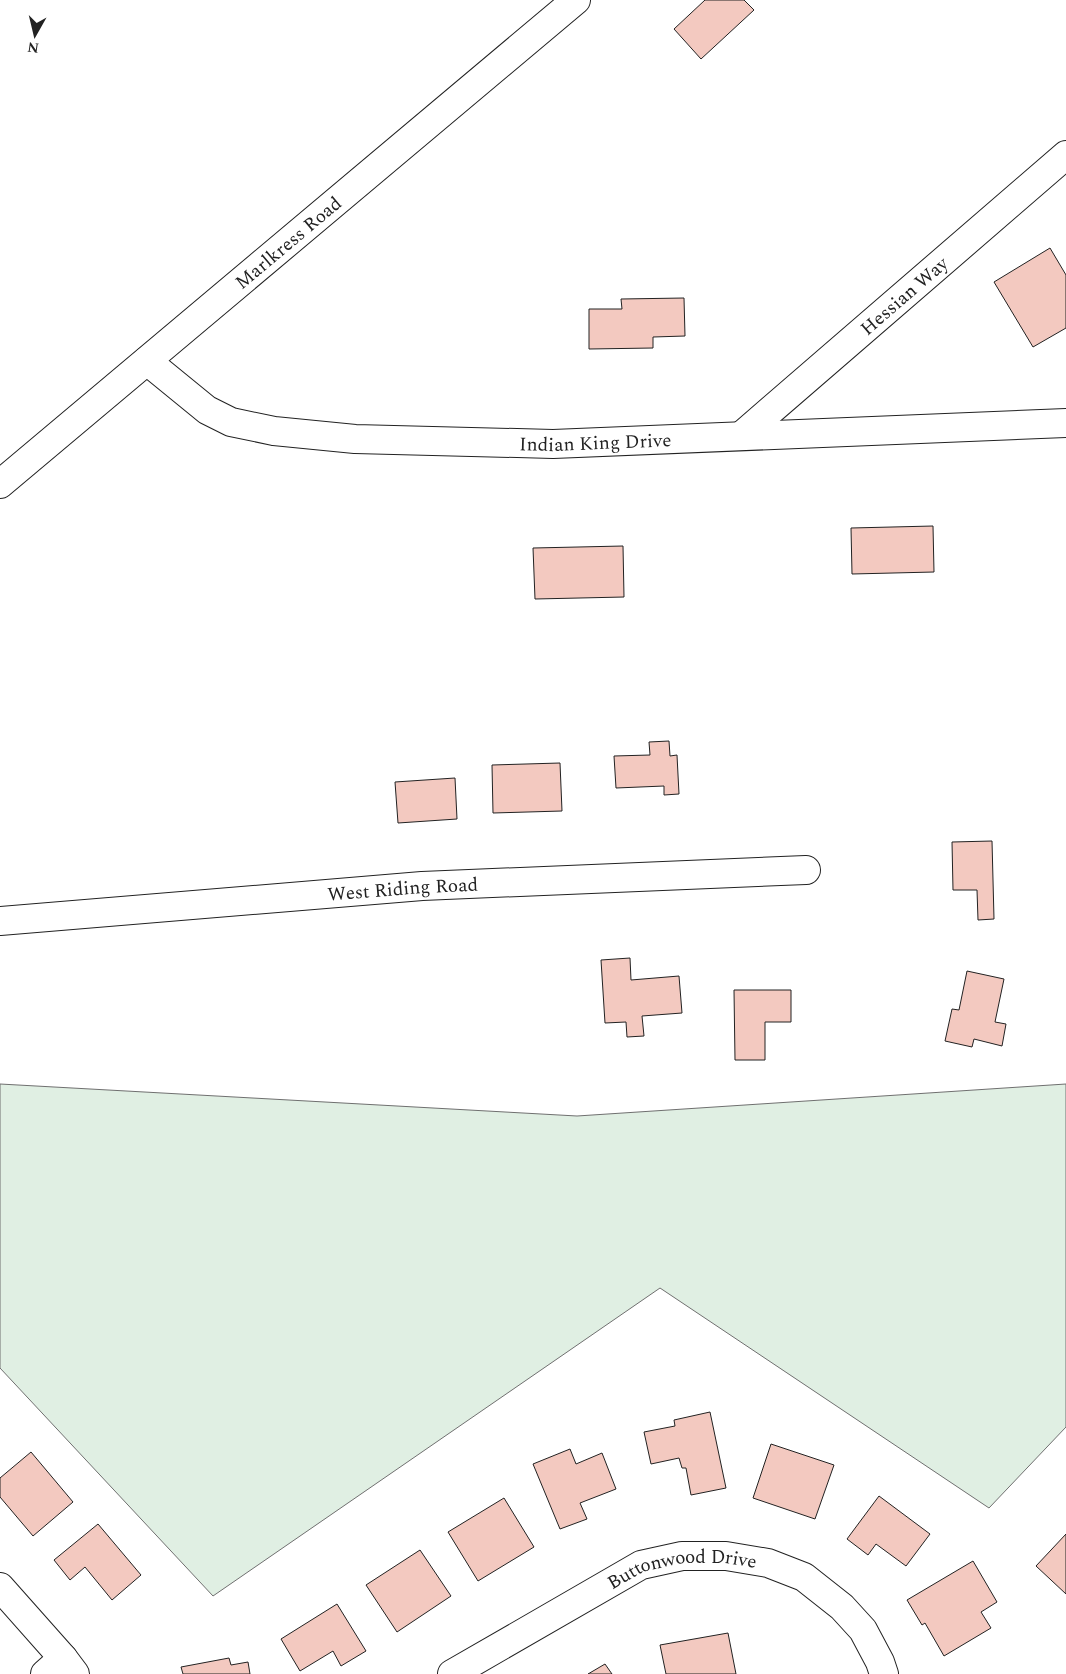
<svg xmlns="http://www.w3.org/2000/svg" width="1066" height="1674" viewBox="0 0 1066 1674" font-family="Spectral,serif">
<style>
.green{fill:#e0efe3;stroke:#6f6f6f}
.building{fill:#f3c9c0;stroke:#222}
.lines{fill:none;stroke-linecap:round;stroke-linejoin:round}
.minor-casing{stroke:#222;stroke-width:30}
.minor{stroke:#fff;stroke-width:28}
.labels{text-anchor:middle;stroke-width:4;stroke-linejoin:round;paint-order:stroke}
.street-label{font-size:19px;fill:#222;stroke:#fff}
</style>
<rect width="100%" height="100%" fill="#fff"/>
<path class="green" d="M0,1084L577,1116L1066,1084V1427L989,1508L660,1288L213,1596L0,1368Z"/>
<path class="building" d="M705,0H744L754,10L701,59L674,29Z
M1050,248L1066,275V328L1033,347L994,282Z
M684,298L685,336L653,337V348L589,349V309H622L621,299Z
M933,526L934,572L852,574L851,528Z
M623,546L624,597L535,599L533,548Z
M669,741L670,756L677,755L679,794L664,795V786L616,788L614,756L650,755L649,742Z
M560,763L562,811L493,813L492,765Z
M455,778L457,819L398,823L395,782Z
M992,841L994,919L978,920L977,890H953L952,842Z
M630,958L631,980L679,976L682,1013L642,1016L644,1036L627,1037L626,1022L605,1023L601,960Z
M967,971L1004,979L995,1022L1006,1024L1002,1046L974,1039L972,1047L945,1041L952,1009L959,1010Z
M734,990H791V1022H765V1060H735Z
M710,1412L726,1488L691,1495L686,1468H682L679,1458L651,1464L644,1432L675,1426L674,1420Z
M771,1444L834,1465L815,1519L753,1498Z
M570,1449L576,1464L602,1453L616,1489L580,1503L587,1519L560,1529L533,1464Z
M31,1452L73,1502L33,1536L0,1497V1478Z
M879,1496L930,1534L906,1566L876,1544L868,1555L847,1539Z
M504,1498L534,1547L478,1581L448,1532Z
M98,1524L141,1575L112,1600L85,1567L70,1580L54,1560Z
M1066,1534V1594L1036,1566Z
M420,1550L451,1596L397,1632L366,1585Z
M973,1561L997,1602L981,1612L991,1628L944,1656L925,1623L922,1625L907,1600Z
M337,1604L366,1651L341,1666L333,1651L300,1671L281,1639Z
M728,1633L736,1674H666L660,1645Z
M229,1658L231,1665L248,1662L250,1674H183L181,1667Z
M605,1664L612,1674H588Z"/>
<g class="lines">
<defs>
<g id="minor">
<path id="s1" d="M147,361L207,410L231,422L274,431L355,439L553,444L1066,423"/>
<path id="s2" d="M741,436L1066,155"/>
<path id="s3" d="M0,484L576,0"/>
<path id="s4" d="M0,921L422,886L806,870"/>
<path d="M0,1587L63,1658L75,1674"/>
<path d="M45,1674L63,1658"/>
<path id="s5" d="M452,1674L641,1565L682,1556H726L768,1563L804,1577L842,1607L863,1630L880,1662L884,1674"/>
</g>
</defs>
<use href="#minor" class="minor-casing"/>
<use href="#minor" class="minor"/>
</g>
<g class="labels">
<g class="street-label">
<text dy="7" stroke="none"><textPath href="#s3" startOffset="376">Marlkress Road</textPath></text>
<text dy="7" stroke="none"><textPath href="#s2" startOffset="215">Hessian Way</textPath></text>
<text dy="7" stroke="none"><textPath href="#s1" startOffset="470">Indian King Drive</textPath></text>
<text dy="7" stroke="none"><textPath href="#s4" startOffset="404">West Riding Road</textPath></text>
<text dy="7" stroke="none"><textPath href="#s5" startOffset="258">Buttonwood Drive</textPath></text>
</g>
</g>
<g transform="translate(35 35) rotate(188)" stroke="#ffffff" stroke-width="4" paint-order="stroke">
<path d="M0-4L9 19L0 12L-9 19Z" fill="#222222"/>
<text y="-8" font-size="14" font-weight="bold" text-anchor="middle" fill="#222222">N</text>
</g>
</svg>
